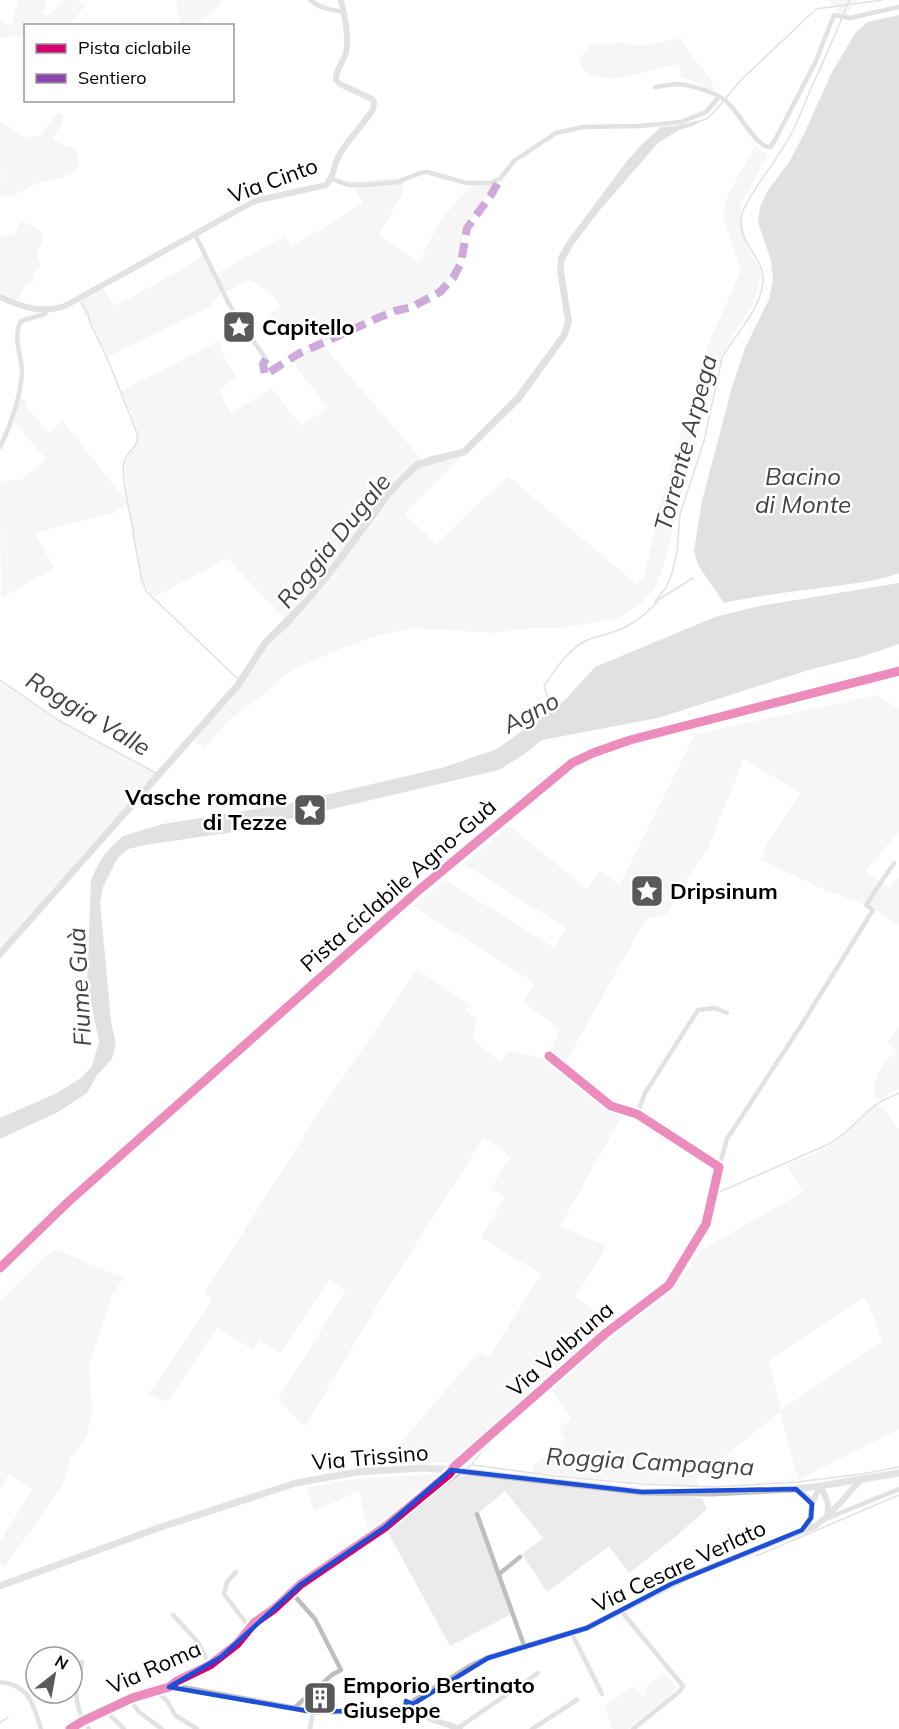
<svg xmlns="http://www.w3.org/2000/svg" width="899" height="1729" viewBox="0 0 899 1729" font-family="Mulish,sans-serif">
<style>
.green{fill:#ebebeb;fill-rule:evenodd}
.water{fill:#bdbdbd}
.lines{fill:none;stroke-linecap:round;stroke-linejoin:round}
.stream{stroke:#bdbdbd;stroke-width:1.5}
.minor{stroke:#bebebe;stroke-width:4.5}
.tertiary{stroke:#bebebe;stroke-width:6}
.secondary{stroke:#c2c2c2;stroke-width:7}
.quiet{stroke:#8e44ad;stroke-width:8;stroke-dasharray:15 8;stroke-linecap:butt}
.cycleway-casing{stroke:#fff;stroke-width:13}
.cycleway{stroke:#d6006c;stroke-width:9}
.marked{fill:none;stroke:#1d4ed8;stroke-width:4.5;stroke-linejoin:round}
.labels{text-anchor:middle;stroke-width:5;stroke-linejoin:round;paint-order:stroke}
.street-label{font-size:22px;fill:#000;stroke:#fff}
.poi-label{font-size:22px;font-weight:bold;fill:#000;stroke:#fff;text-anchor:start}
.water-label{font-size:24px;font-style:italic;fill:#424242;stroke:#fff}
</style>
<rect width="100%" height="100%" fill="#fff"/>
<path class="green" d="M18,0H45L46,8L42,14L47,15L52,14L62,0H76L83,4L87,3L70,25L26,26L25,36L10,35L0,39V19L10,26L12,25Z
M176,0H223C211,14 202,26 183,26L179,17Z
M828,0H858L850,10L848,15L837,12L838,7H835Z
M681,38L688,51L709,77L715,90L712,91L686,78L681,77L679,64C659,68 596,90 582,69C581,67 580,63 579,60L592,43L608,44L618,42L634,45H647Z
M59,113L63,116L62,123L53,138C66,153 75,136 79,164L72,174L51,181L37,183L11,197L7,195L0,198V180L2,177L0,171V121L25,137L40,136L55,115Z
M755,145L762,152L769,153L740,205L747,246L762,274L753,304L730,340L712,378L663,568L654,589L644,600L629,612L615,619L560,628H532L494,633L413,628L379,635L340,649L290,671L262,696L231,718L204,748L193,740L241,687L268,645L290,625L310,602L338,568L389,499L404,482L419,468L434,463L462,457L405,514L436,544L508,476L637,585L644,575L651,548L657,513L709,342L741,271L723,217L726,199Z
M405,177L402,194L379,235L418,263L441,220L470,186L496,184L476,214L468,223L463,233L458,264L453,274L442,288L427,297L410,305L395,308L322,344L422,460C393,470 352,538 332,563C317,583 301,601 285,620L227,558L155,597L138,580L141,575L127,503L114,513L35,533L54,568L1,598L0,481L21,480L46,459L10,417L18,396L28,403L26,406L49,433L63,421L127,502L125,463C127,454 135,446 137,437C139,425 126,403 121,391L221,340L220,349L236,377L219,391L231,414L271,388L301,426L328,408L292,361L297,356L321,344L311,321L286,332L269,314L281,307L269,291L250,280L221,294L208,308L107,357L78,302L103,287L111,300L116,306L189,265L204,254L214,275L284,236L292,247L363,203L354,189L333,180L360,181Z
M24,222L40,230L43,239L36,253L41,264L33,276V282L28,283L22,291L18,301L0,293V238L9,235H14L19,223Z
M0,682L72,727L155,773L0,949Z
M877,695L899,709V831L866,871L889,888L899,877V926L874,908L823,889L761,860L767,844L800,793L744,759L708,848L684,882L668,913L646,919L565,1063L551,1051L560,1029L523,1002L535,983L413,906L445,880L555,948L566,928L464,864L509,826L587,889L599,871L620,885L695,734Z
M417,969L469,1004L465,1011L476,1019L473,1040L499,1061L511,1051L548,1059L609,1108L623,1114L560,1226L606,1246L576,1297L593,1310L605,1330L451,1463H411L382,1464L479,1352L489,1357L541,1274L481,1237L505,1197L491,1188L511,1157L484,1137L376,1307L305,1427L278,1399L346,1291L329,1280L280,1353L260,1340L253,1350L217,1327L167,1402L149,1394L212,1300L204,1294L316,1117Z
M899,1026V1089L877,1101C867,1084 883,1062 897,1051L887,1043Z
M873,1104C890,1110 889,1117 899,1130V1429L798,1480L780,1412L696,1479L699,1486L645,1483L533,1472L534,1464L565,1440L559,1428L571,1419L549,1386L672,1287L683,1276L701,1250L803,1192L786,1165C804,1158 824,1151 838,1139C851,1128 860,1115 873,1104ZM865,1297L883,1341L781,1410L769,1361Z
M56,1249L123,1278L112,1296L89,1365L92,1411L87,1435L70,1459L63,1485L4,1568L0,1564V1541L33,1489L9,1474L0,1488V1302L45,1256Z
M449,1475C533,1479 618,1492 702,1498L707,1509L674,1538L629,1573L609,1546L547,1592L522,1554L543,1538L505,1491L477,1514L512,1614L450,1646L384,1525L369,1535L359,1491L314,1511L306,1488C353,1477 401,1475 449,1475Z
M664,1672L677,1689L628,1729H613L604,1707L633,1686L642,1696L646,1693L644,1689Z"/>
<path class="water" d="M899,15V573C879,581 856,583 835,586C798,591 760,595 724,603L698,565L694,551L702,501L732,387L745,348L769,299L773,280L771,260L758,223L760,207L768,190L789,162L804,134L832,72L856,32L868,22Z
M700,120L693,126L679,130L658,143L600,210L574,244L564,262V271L572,322L567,337L521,401L466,455L419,468L404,482L389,499L338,568L310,602L290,625L268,645L241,687L0,959V949L235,683L263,640L305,598L332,564L383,494L399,477L415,462L432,456L462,449L515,396L561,334L565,321L557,271L558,257L568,240L627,161L642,144L661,127L676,126Z
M899,583V644L861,657L812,669L658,718L542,740L523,755L499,770L234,832L145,845L128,849L117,859L103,887L100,902L111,1021L116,1044L112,1059L97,1075L87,1093L58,1112L0,1139V1118L57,1093L81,1078L92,1066L99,1042L87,982L91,880L96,869L102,858L112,846L123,836L163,824L287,804L445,767L497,749L564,701L595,667L715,617L759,606Z"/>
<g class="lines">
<path class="stream" d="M726,98L741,80L816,9L883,0
M694,124L708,118L723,102
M82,303L88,314L91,325L108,360L137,433C140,449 127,449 124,462C121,476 130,517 134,532L133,534L142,580L146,591L238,679
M658,600L693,578
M0,680L58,720L156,773
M552,712L544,686C556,669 566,652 585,641C592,637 599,637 607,634C628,628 642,618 657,602H655L667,586L672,573L677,552L680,514L704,441L722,358C735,333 763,309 763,278C763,255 733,241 743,211C748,198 757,187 764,176C773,164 781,151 789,138C799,120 805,102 813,84C826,56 838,29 849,0
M710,1218L717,1193L829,1144L842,1135L878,1103L899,1093
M678,1275L695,1253L704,1231
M473,1465L555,1476L641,1484L714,1487L797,1482L862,1474L899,1467
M467,1469C476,1461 482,1453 486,1441
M756,1556L899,1495
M297,1592L315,1577L389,1529L461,1473
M0,1723L8,1717"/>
<path class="minor" d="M310,0C319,8 332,10 344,12
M655,87C663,86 671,84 678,84C691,85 717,93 726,101C739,111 755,147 770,147L774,142L815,63L834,15L850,18L899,7
M332,179L348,185H367L398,182L420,173L427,172L466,183H489L500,179L514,161L556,133L583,127L640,126L681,122L706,112L719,97
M195,234L228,302L240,322L266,359
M0,447C10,427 21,395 22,373C22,356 12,337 21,321L45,314L47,310
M637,1114L645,1093L698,1010L715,1008L727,1013
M719,1167L727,1139L802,1024L873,910L866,905L894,863
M477,1514L525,1648
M828,1518L899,1489
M236,1572L227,1582L224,1594L250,1628
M499,1574L520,1557
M292,1593L315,1619L341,1670L333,1674L294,1708
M622,1612L683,1686L680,1691L633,1729
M173,1615L197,1641L210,1665
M572,1634L602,1694
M82,1662C81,1671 79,1678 77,1686C74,1700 81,1718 89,1729
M0,1682C30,1685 33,1704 41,1729
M169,1686L177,1681L210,1665L221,1657L237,1644L254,1623L274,1609L301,1584L385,1527L449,1474L455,1466L606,1333L669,1285L706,1224L719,1167L637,1114L611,1106L549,1056
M157,1691L168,1702L175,1715L197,1729
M130,1700L139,1712L162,1729
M105,1710L124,1729
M458,1728L538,1673
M310,1729L313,1712
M532,1729L577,1700"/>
<path class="tertiary" d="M0,297C21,307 42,314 65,306L251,203L259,200L326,185C336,174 332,166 340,154C348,140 360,128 369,115L373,110L374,102L372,99L340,84L336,80C335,70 343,63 346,53C349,37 345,16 341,0
M820,1486C826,1497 830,1504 827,1515
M796,1489L808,1498L812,1504
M804,1528L811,1518L812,1504L820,1486
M404.5 1709a5.5 5.5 0 1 1 11 0a5.5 5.5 0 1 1-11 0Z
M413,1704L414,1701L471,1666L488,1658L587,1628L692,1575L815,1526C833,1514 846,1495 861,1480
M415,1712L420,1715L460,1729
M70,1729L83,1721L132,1698L169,1687L184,1688L313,1712H387L405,1709"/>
<path class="secondary" d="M0,1586L161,1527L296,1483L357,1472L423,1468L451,1470L642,1492L712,1493L796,1489L820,1486L899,1473"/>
<path class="quiet" d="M266,359L263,364L265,375L298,354L380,317L395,311L412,307L440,292L453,278L461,263L467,228L491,195L500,179"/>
<defs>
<path id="cycleway" d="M0,1268L67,1203L419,890L572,763L593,753L630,740L899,671
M70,1729L83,1721L132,1698L169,1687L177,1681L210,1665L237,1644L254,1623L274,1609L301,1584L385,1527L449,1474L455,1466L606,1333L669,1285L706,1224L719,1167L637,1114L611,1106L549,1056"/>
</defs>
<use href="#cycleway" class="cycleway-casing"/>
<use href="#cycleway" class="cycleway"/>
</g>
<path d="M0 0H899V1729H0ZM451,1470L642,1492L796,1489L812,1504L811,1518L802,1530L671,1584L587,1628L488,1658L413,1704L406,1701L405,1709L313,1712L169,1687L221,1657L301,1584L385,1527Z" fill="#fff" fill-opacity=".55" fill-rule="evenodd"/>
<path class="marked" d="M451,1470L642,1492L796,1489L812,1504L811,1518L802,1530L671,1584L587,1628L488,1658L413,1704L406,1701L405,1709L313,1712L169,1687L221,1657L301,1584L385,1527Z"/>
<defs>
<symbol id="sight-square" viewBox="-11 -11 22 22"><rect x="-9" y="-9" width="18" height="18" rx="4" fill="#595959" stroke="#fff"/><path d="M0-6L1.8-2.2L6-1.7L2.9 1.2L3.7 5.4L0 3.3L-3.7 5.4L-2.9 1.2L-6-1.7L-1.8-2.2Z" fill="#fff"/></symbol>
<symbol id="building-square" viewBox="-11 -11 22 22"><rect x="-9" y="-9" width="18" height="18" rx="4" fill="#595959" stroke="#fff"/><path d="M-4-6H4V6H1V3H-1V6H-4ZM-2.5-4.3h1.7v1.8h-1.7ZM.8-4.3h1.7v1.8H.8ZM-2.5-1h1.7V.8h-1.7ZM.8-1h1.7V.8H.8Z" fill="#fff"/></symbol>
</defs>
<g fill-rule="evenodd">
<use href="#sight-square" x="220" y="308" width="38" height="38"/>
<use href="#sight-square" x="291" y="791" width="38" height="38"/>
<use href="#sight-square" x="628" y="872" width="38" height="38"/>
<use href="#building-square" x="301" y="1679" width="38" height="38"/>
</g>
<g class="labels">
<g class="street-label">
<text transform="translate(273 180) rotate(-20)" y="8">Via Cinto</text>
<text transform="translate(398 885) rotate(-41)" y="8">Pista ciclabile Agno-Guà</text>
<text transform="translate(560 1349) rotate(-41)" y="8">Via Valbruna</text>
<text transform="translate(370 1457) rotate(-5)" y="8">Via Trissino</text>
<text transform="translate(679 1566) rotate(-25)" y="8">Via Cesare Verlato</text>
<text transform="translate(154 1667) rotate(-24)" y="8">Via Roma</text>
</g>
<g class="poi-label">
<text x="262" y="335">Capitello</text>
<text x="287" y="805" text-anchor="end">Vasche romane<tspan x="287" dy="25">di Tezze</tspan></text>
<text x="670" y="899">Dripsinum</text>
<text x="343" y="1693">Emporio Bertinato<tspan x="343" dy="25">Giuseppe</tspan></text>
</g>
<g class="water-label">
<text transform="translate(686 443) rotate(-75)" y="8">Torrente Arpega</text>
<text x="803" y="485">Bacino<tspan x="803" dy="28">di Monte</tspan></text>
<text transform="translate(334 541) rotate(-51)" y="8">Roggia Dugale</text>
<text transform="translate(531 713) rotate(-28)" y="8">Agno</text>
<text transform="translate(88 714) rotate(31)" y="8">Roggia Valle</text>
<text transform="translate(80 987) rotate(-93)" y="8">Fiume Guà</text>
<text transform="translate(650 1462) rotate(3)" y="8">Roggia Campagna</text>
</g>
</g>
<rect x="24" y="24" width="210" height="78" fill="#ffffff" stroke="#999999" stroke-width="1.5"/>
<rect x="36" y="44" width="30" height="9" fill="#d6006c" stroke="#999999" stroke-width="1.5"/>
<text x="78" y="54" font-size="18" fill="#000000">Pista ciclabile</text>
<rect x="36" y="74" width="30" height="9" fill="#8e44ad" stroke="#999999" stroke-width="1.5"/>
<text x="78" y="84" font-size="18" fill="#000000">Sentiero</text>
<g transform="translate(54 1675) rotate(31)"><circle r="28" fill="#ffffff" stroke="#999999" stroke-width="1.5"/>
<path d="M0-4.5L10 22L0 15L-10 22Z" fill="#595959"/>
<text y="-9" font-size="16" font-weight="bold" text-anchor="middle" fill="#000000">N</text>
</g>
</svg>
